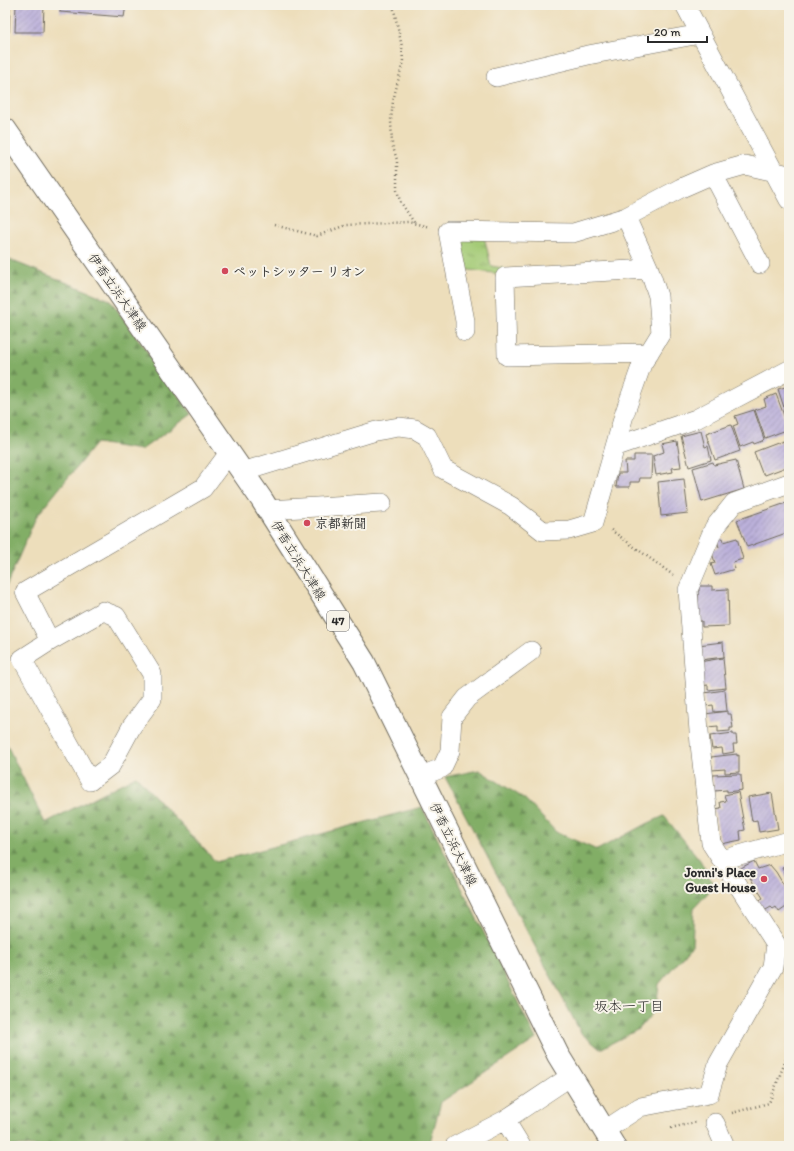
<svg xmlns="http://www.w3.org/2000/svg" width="794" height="1151" viewBox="0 0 794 1151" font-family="Itim,'Klee One',sans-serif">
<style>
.grass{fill:url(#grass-tufts);stroke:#677a50}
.forest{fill:url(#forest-firs);stroke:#566c48}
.building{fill:url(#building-hatch)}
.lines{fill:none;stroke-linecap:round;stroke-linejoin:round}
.minor-casing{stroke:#6f6a5d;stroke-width:20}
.major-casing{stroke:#6f6a5d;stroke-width:24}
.path{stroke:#6f6a5d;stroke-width:2.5;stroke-dasharray:1 3;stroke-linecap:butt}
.minor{stroke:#fff;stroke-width:19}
.major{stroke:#fff;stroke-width:22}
.poi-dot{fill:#d1495b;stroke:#f7f3e8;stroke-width:1.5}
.labels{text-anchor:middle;stroke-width:4;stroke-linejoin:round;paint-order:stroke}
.shield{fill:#f7f3e8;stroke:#686764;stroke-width:1}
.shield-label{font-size:12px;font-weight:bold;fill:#2b2b2b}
.poi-label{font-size:13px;font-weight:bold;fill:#2b2b2b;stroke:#f7f3e8;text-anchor:start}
.street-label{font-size:13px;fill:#2b2b2b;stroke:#f7f3e8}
.neighbourhood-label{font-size:14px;fill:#2b2b2b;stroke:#f7f3e8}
</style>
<defs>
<pattern id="grass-tufts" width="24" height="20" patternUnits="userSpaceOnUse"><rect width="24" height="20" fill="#a3ca74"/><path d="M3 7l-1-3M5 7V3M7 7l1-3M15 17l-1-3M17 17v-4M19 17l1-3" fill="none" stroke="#85a45f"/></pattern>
<pattern id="forest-firs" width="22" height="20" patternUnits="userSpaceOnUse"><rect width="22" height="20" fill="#82ae66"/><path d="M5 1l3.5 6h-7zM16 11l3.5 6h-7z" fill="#6b8e54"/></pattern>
<pattern id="building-hatch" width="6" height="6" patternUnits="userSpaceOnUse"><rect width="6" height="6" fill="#bbb0da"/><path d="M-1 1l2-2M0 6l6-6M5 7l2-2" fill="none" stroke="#988fb1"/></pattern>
</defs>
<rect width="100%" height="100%" fill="#f7f3e8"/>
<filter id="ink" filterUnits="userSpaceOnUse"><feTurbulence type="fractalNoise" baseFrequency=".025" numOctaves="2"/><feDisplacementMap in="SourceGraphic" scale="8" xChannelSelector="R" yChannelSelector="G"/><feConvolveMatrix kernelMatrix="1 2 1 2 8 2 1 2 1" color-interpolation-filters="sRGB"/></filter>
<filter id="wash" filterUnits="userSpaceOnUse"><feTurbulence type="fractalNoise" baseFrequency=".012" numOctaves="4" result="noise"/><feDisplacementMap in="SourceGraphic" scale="16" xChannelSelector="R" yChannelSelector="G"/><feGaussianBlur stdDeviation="0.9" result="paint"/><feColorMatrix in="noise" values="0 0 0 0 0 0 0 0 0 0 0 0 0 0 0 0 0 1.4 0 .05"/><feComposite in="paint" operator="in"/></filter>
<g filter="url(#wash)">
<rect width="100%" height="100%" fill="#eddebb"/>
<path class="grass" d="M456,236H484L491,266L503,268L501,274L461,269Z"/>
<path class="forest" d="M5,258L110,300L192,414L141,450L96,443L36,517L5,589Z
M5,741L45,823L136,776L216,862L422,807L536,1039L441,1102L429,1146H5Z
M479,770L525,799L556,832L597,850L642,826L664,816L700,860L714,886L694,908L692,945L659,984L656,1009L639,1029L600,1049L581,1033L445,777Z"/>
<g id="blocks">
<path class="building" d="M5,5H10L9,32H5Z
M16,5H44L43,32H15Z
M60,5H126L124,17L60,12Z
M789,386V423L778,389Z
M776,394L789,429L765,438L755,410L766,406L764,399Z
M754,410L764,439L762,441L754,444L753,442L740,447L733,426L738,424L735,416Z
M731,425L740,451L715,460L706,434Z
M701,431L705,447L708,446L711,460L689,467L681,436Z
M677,441L681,467L672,468L673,472L656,475L653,456L664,452L662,444Z
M783,441L789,456V466L765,475L764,473H762L754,452Z
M634,455H652L651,478H640L639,482H630V487H616L618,473H626L625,461H634Z
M736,460L744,489L702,502L693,468L713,462L714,465Z
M684,479L688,513L661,516L658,482Z
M789,502V532L747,547L737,520Z
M722,538L723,542L737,538L743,559L733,562L735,569L715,575L711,564L715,563L711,549L719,547L717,540Z
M699,586H712V590L728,589L729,626L702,627V621H698V591H699Z
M723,642L724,657L700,660L698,645Z
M723,658L726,688L708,690V685L701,686L699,662Z
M725,690L727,711L714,712L713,705L705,706L704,693Z
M728,711V714H731L733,728H730V731L718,732V726L707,727L705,714Z
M733,733V735H736L737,744H733L734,752L723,754L722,748L712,749L710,736Z
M737,754V756L739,755V772L725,773V769L712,770L711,757Z
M739,774L741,775L742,790L727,792V790L714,791L713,775Z
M738,792L745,830L740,831L741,840L721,844L714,809L721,808L720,802L726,801L724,795Z
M772,793L778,829L759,832L757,820L752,821L748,797Z
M754,861L758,869L770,865L776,872L789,894V905L779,912L776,907L773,909L771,907L764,911L758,901L763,898L749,876L745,878L739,869Z
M789,864V884L782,868Z"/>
</g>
</g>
<g filter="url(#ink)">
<use href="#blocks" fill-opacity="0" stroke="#6f6a5d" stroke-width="1"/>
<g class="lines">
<defs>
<path id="minor" d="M685,5L789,200
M496,77L588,55L700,34
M713,174L760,264
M465,332V321L448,231L573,233L626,217L681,188L713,174L745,165L789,175
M649,353L507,356L505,277L649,269
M617,446L696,419L789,370
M242,472L376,431L399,427L415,429L427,436L443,469L511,506L543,531L569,530L593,523L625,412L642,364L661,333L658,296L649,269L626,217
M268,510L382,503
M50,641L22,659L90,781L111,765L132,726L152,699V674L116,616L103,611L50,641L25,592L203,488L229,453
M421,776L442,768L450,751L452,717L467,698L531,651
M722,860L789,841
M505,1120L521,1146
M715,1123L725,1146
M605,1130L640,1107L709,1094L718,1064L773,967L776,944L711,843L700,744L688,590L714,528L734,503L789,483
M455,1146L505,1120L571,1076"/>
<path id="major" d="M5,129L262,500L364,662L558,1055L614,1146"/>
</defs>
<use href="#minor" class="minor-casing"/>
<use href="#major" class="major-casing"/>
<path class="path" d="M393,5L402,47L403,61L393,101L391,120L392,144L397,160V190L400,201L415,224
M274,225L317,236L346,225L408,222L430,227
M611,530L673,575
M732,1113L769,1103L789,1052
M671,1128L696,1122"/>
<use href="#minor" class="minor"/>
<use href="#major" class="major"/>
</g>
</g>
<g class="poi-dot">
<circle cx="225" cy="271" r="4"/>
<circle cx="307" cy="523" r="4"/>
<circle cx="764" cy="879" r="4"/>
</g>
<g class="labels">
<rect class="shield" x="327" y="611" width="22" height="20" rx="3"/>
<g class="shield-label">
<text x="338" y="625">47</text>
</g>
<g class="poi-label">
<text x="233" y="276">ペットシッター リオン</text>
<text x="315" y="528">京都新聞</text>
<text x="756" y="877" text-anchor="end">Jonni's Place<tspan x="756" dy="15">Guest House</tspan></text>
</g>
<g class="street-label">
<text transform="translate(118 292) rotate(55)" y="5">伊香立浜大津線</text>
<text transform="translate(299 560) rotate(58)" y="5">伊香立浜大津線</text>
<text transform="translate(454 844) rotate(64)" y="5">伊香立浜大津線</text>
</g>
<g class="neighbourhood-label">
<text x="629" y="1011">坂本一丁目</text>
</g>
</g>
<rect width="794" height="1151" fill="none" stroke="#f7f3e8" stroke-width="20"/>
<path d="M648 36v6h59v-6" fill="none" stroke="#2b2b2b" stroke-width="2"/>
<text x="654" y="36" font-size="12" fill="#2b2b2b" stroke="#f7f3e8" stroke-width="3" paint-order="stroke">20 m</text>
</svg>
